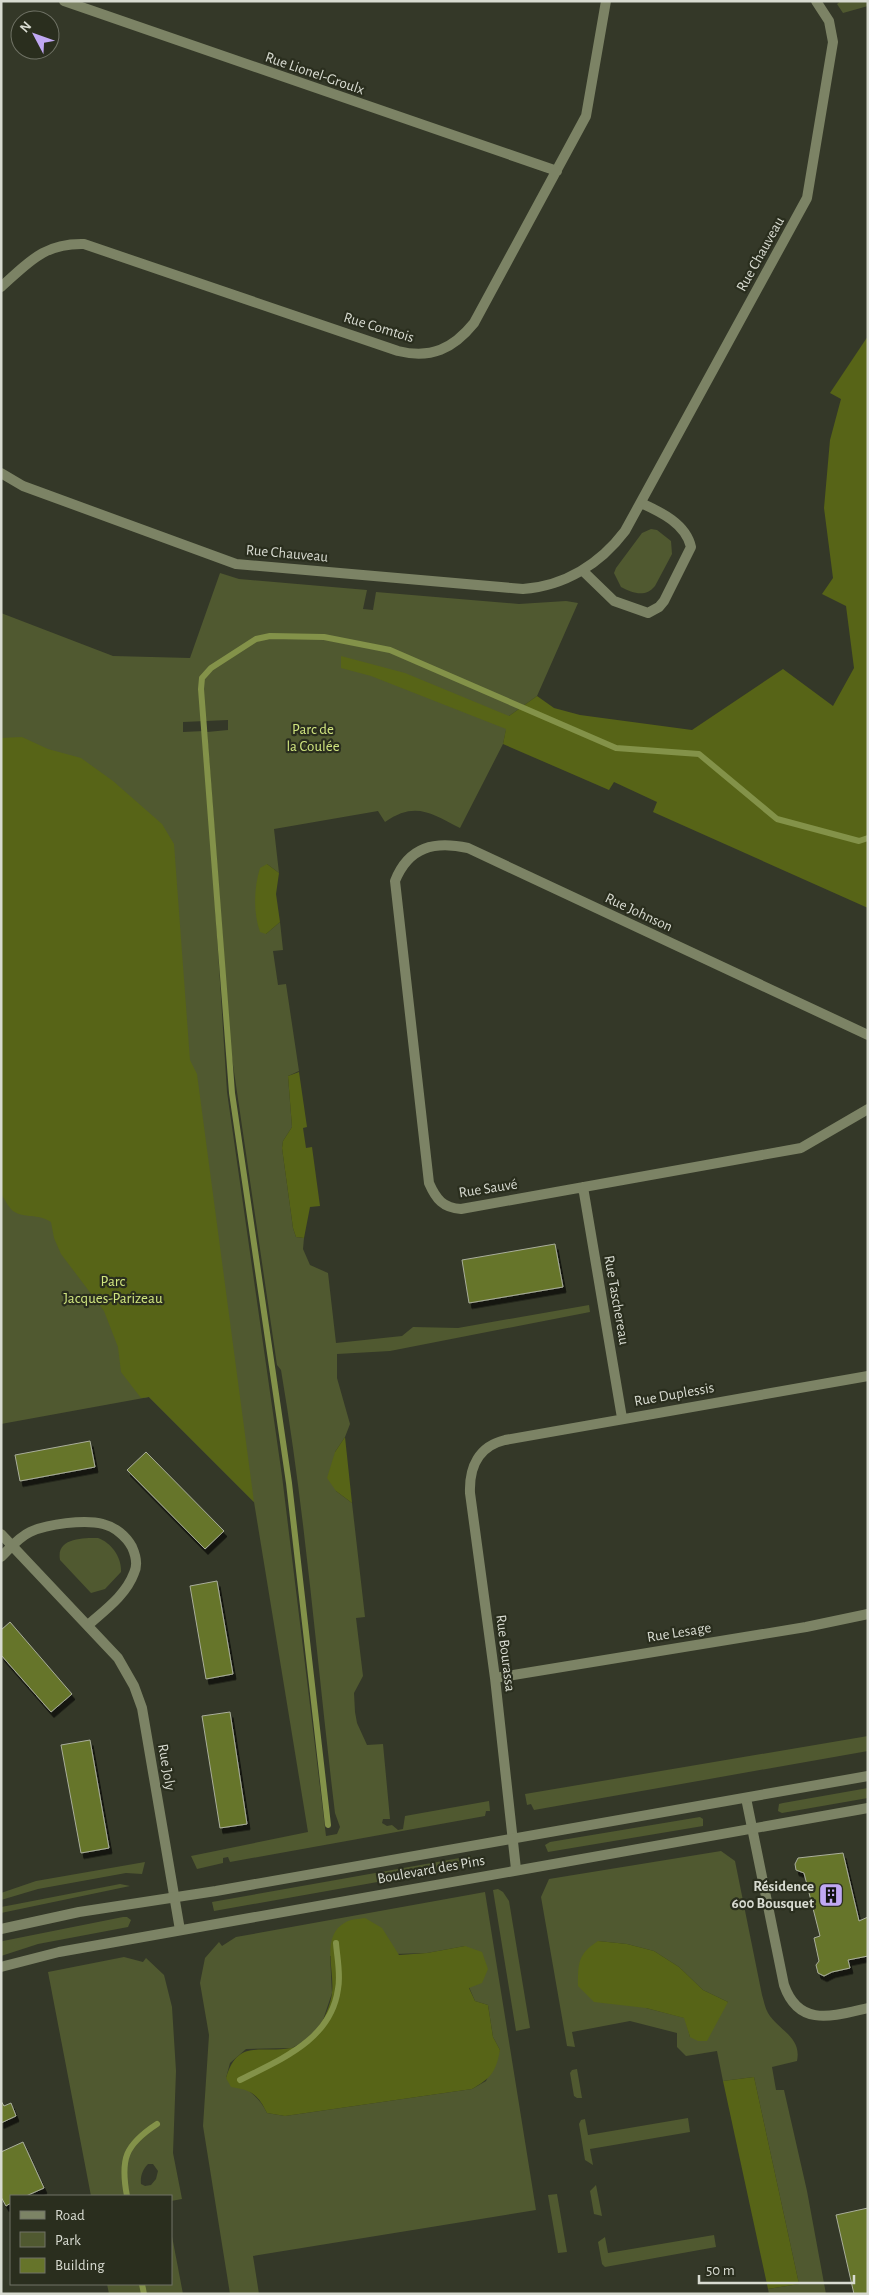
<svg xmlns="http://www.w3.org/2000/svg" width="869" height="2295" viewBox="0 0 869 2295" font-family="'Alegreya Sans',sans-serif">
<style>
.green{fill:#505930;fill-rule:evenodd}
.forest{fill:#576417}
.lines{fill:none;stroke-linecap:round;stroke-linejoin:round}
.stream{stroke:#839249;stroke-width:6}
.building{fill:#66742a;stroke:#a9ae9b;filter:url(#shadow)}
.minor{stroke:#7c8365;stroke-width:10}
.tertiary{stroke:#7c8365;stroke-width:10}
.labels{text-anchor:middle;stroke-width:4.5;stroke-linejoin:round;paint-order:stroke}
.street-label{font-size:15px;fill:#d8dbd1;stroke:#2a2e1e}
.park-label{font-size:15px;fill:#d0e57f;stroke:#2a2e1e}
.poi-label{font-size:15px;font-weight:bold;fill:#d8dbd1;stroke:#2a2e1e;text-anchor:end}
</style>
<defs>
<filter id="shadow"><feDropShadow dx="3" dy="5.5" stdDeviation="0" flood-color="#0009"/></filter>
</defs>
<rect width="100%" height="100%" fill="#343828"/>
<path class="green" d="M841,1H868V6L843,13L837,4Z
M651,529L657,530L671,541L672,554L655,586C645,598 633,593 621,587L614,573L616,568L642,533Z
M220,573L239,579L367,590L363,609L373,610L376,592L519,604L566,601L578,603L537,696L509,716L503,744L460,828C431,813 415,801 385,822L378,811L274,829L279,873L267,864L266,934L280,922L283,950L273,951L278,985L286,984L299,1071L288,1076L292,1127L283,1141L282,1148L293,1228L296,1237L304,1238L303,1249L310,1265L328,1273L336,1343L402,1336L413,1327L458,1328L589,1305L590,1312L390,1351L337,1354V1378L350,1424L345,1437L335,1452L336,1491L352,1503L365,1617L356,1618L363,1676L354,1693L355,1712L357,1723L367,1745L383,1744L390,1819H383L382,1823L387,1826L392,1825L398,1830L403,1829L405,1816L489,1801L490,1811H486L485,1816L230,1862L228,1857L223,1858V1863L197,1869L191,1856L308,1832L254,1502L149,1397L1,1424V613L113,656L190,658ZM228,720V730L207,732L231,1051L277,1365L281,1370C306,1517 317,1665 335,1813L340,1827L337,1834L326,1836L282,1476L227,1092L204,731L183,732V722Z
M98,1538C112,1543 122,1558 121,1572L105,1589L91,1593L60,1560C56,1538 82,1538 98,1538Z
M868,1736V1751L534,1810L531,1804L527,1805L525,1794Z
M868,1788V1798L782,1813L778,1811L779,1804L783,1803Z
M700,1817L703,1819V1826L548,1852L545,1845L550,1842Z
M721,1851L735,1861L762,1995C764,2001 765,2008 768,2013C779,2031 802,2037 797,2061L772,2067L776,2090H784L807,2191L826,2294H769L768,2289L799,2284L754,2077L723,2081L717,2051L686,2056L677,2047V2033L630,2021L572,2032L575,2047L567,2046L541,1897L549,1879ZM598,1941L627,1944L654,1951L679,1967L703,1990L728,2002L690,2037L685,2018L646,2008Z
M471,1856L475,1862L473,1865L214,1911L212,1902Z
M145,1862L142,1874L126,1873L38,1889L1,1900V1893L36,1881Z
M120,1884L130,1886L1,1913V1907L17,1904Z
M498,1889L503,1892L509,1901L530,2028L516,2031L493,1890Z
M485,1892L536,2210L253,2256L259,2294H230L203,2126L209,2035L200,1983L205,1958L219,1942L222,1946L236,1937ZM465,1946L469,1987L475,2001L488,2005L493,2037L500,2050L486,2081L472,2089L285,2116L267,2113C258,2094 244,2087 226,2078L230,2063L246,2049L292,2048L312,2037L323,2020L332,1993L330,1956L427,1953Z
M123,1917H127L131,1920L128,1927L38,1944L1,1956V1942L3,1941Z
M124,1957L143,1962L146,1958L164,1975L172,2007L176,2071L173,2153L182,2199L171,2201V2196H91L48,1972ZM148,2164H153L158,2171L156,2179L151,2185L145,2186L141,2184C140,2176 143,2169 148,2164Z
M577,2069L582,2098H577L574,2096L570,2073L572,2070Z
M688,2118L690,2132L590,2149L593,2165L585,2160L579,2124L581,2120L585,2119L588,2135Z
M596,2185L602,2216L594,2214L590,2191Z
M557,2194L567,2252L558,2253L548,2195Z
M171,2231L183,2294H109L107,2284H171Z
M714,2235L716,2247L605,2267L602,2264L598,2242L605,2237L608,2253Z"/>
<path class="forest" d="M868,336V908L653,812L657,802L614,782L609,790L503,744L506,729L371,676L341,668V656L405,673L509,716L537,696L554,708L580,715L692,730L783,669L833,706L854,668L846,606L822,594L833,578L824,508L830,440L841,399L830,393Z
M22,737L48,749L81,758L113,781L162,824L174,844L190,1060L197,1074L254,1502L149,1397L141,1398L121,1372L118,1347L104,1311L61,1254L54,1238L51,1222C37,1213 25,1219 13,1211C8,1207 5,1199 1,1194V738Z
M267,864L279,873L276,894L280,922L266,934L260,932C253,912 254,887 260,868Z
M299,1072L307,1127L303,1128L306,1148L312,1147L320,1206L310,1207L304,1238L296,1237L293,1228L282,1148L283,1141L292,1127L288,1076Z
M345,1437L352,1503L336,1491L327,1478L335,1452Z
M365,1918L382,1928L399,1955L427,1953L465,1946L482,1952L488,1969L482,1983L469,1988L475,2001L488,2005L493,2037L500,2050C496,2072 491,2078 472,2089L285,2116L267,2113C258,2094 251,2090 231,2087L226,2078C238,2038 260,2054 291,2048C304,2046 315,2033 322,2022C326,2015 331,2002 332,1993C335,1971 320,1935 346,1922C351,1919 359,1919 365,1918Z
M598,1941L627,1944L654,1951L679,1967L703,1990L728,2002L707,2041H698L690,2037L684,2018L646,2008L594,2002L578,1986C578,1963 578,1954 598,1941Z
M754,2077L799,2284L768,2289L723,2081Z"/>
<g class="lines">
<path class="stream" d="M328,1825L289,1483L232,1093L201,689L202,678L211,668L256,639L270,636L324,637L390,650L616,748L699,754L777,819L859,841L868,838
M240,2080C281,2059 331,2040 338,1989C341,1975 337,1957 336,1943
M127,2196C120,2159 125,2145 157,2124
M142,2284L144,2294"/>
</g>
<path class="building" d="M555,1244L563,1287L469,1303L462,1260Z
M90,1441L95,1467L20,1481L15,1455Z
M146,1452L224,1531L205,1549L127,1470Z
M217,1581L233,1674L206,1679L190,1586Z
M10,1622L72,1694L51,1712L1,1655V1630Z
M230,1712L247,1824L220,1828L202,1716Z
M90,1740L109,1848L81,1853L61,1745Z
M843,1853L859,1921L868,1917V1956L848,1960L850,1968L832,1972L824,1976L818,1973L816,1965L819,1961L814,1938L820,1936L804,1873L796,1870L795,1864L798,1858Z
M1,2101L4,2106L11,2103L16,2116L1,2123Z
M23,2142L44,2188L26,2196H11V2203L6,2206L1,2197V2152Z
M868,2208V2294H854L836,2215Z"/>
<g class="lines">
<path class="minor" d="M64,1L557,171
M1,287C29,262 44,243 84,244L398,351C431,359 453,349 474,323L586,116L606,1
M1,473L23,486L236,564L523,589C565,586 600,564 625,531L807,198L833,42L829,21L816,1
M583,571L614,601L648,613L659,607L664,601L691,547C686,524 661,512 641,503
M868,1035L468,848C435,841 409,846 395,881L429,1183C436,1199 443,1208 461,1209L801,1148L868,1109
M583,1187L622,1418
M1,1534L118,1658L134,1686L142,1708L180,1930
M1,1557C10,1548 19,1537 30,1532C47,1524 85,1519 103,1524C115,1527 126,1536 132,1547C136,1556 138,1565 134,1573C126,1595 105,1610 88,1625
M495,1678L806,1627L868,1614
M746,1798L784,1985C799,2028 833,2016 868,2008
M516,1869L495,1678L470,1493C469,1467 479,1446 505,1440L868,1376"/>
<path class="tertiary" d="M1,1929L79,1912L216,1891L868,1776
M1,1967L59,1952L868,1808"/>
</g>
<defs>
<symbol id="building-square" viewBox="-11 -11 22 22"><rect x="-9" y="-9" width="18" height="18" rx="4" fill="#c0a8f3" stroke="#2a2e1e"/><path d="M-4-6H4V6H1V3H-1V6H-4ZM-2.5-4.3h1.7v1.8h-1.7ZM.8-4.3h1.7v1.8H.8ZM-2.5-1h1.7V.8h-1.7ZM.8-1h1.7V.8H.8Z" fill="#111"/></symbol>
</defs>
<g fill-rule="evenodd">
<use href="#building-square" x="817" y="1881" width="28" height="28"/>
</g>
<g class="labels">
<g class="street-label">
<text transform="translate(315 73) rotate(19)" y="5">Rue Lionel-Groulx</text>
<text transform="translate(760 254) rotate(-61)" y="5">Rue Chauveau</text>
<text transform="translate(379 327) rotate(17)" y="5">Rue Comtois</text>
<text transform="translate(287 553) rotate(5)" y="5">Rue Chauveau</text>
<text transform="translate(639 912) rotate(25)" y="5">Rue Johnson</text>
<text transform="translate(488 1188) rotate(-9)" y="5">Rue Sauvé</text>
<text transform="translate(617 1300) rotate(80)" y="5">Rue Taschereau</text>
<text transform="translate(674 1394) rotate(-10)" y="5">Rue Duplessis</text>
<text transform="translate(679 1632) rotate(-9)" y="5">Rue Lesage</text>
<text transform="translate(506 1653) rotate(83)" y="5">Rue Bourassa</text>
<text transform="translate(167 1767) rotate(80)" y="5">Rue Joly</text>
<text transform="translate(431 1869) rotate(-10)" y="5">Boulevard des Pins</text>
</g>
<g class="park-label">
<text x="313" y="734">Parc de<tspan x="313" dy="17">la Coulée</tspan></text>
<text x="113" y="1286">Parc<tspan x="113" dy="17">Jacques-Parizeau</tspan></text>
</g>
<g class="poi-label">
<text x="814" y="1891">Résidence<tspan x="814" dy="17">600 Bousquet</tspan></text>
</g>
</g>
<rect width="869" height="2295" fill="none" stroke="#d8dbd1" stroke-width="5"/>
<rect x="10" y="2195" width="162" height="90" fill="#2a2e1e" stroke="#707366"/>
<rect x="20" y="2211" width="25" height="8" fill="#7c8365" stroke="#707366"/>
<text x="55" y="2220" font-size="15" fill="#d8dbd1">Road</text>
<rect x="20" y="2232" width="25" height="15" fill="#505930" stroke="#707366"/>
<text x="55" y="2245" font-size="15" fill="#d8dbd1">Park</text>
<rect x="20" y="2258" width="25" height="15" fill="#66742a" stroke="#707366"/>
<text x="55" y="2270" font-size="15" fill="#d8dbd1">Building</text>
<g transform="translate(35 35) rotate(311)"><circle r="24" fill="#2a2e1e" stroke="#707366"/>
<path d="M0-4L9 19L0 12L-9 19Z" fill="#c0a8f3"/>
<text y="-8" font-size="14" font-weight="bold" text-anchor="middle" fill="#d8dbd1">N</text>
</g>
<path d="M699 2275v8h155v-8" fill="none" stroke="#d8dbd1" stroke-width="2.5"/>
<text x="706" y="2275" font-size="15" fill="#d8dbd1" stroke="#2a2e1e" stroke-width="4" paint-order="stroke">50 m</text>
</svg>
